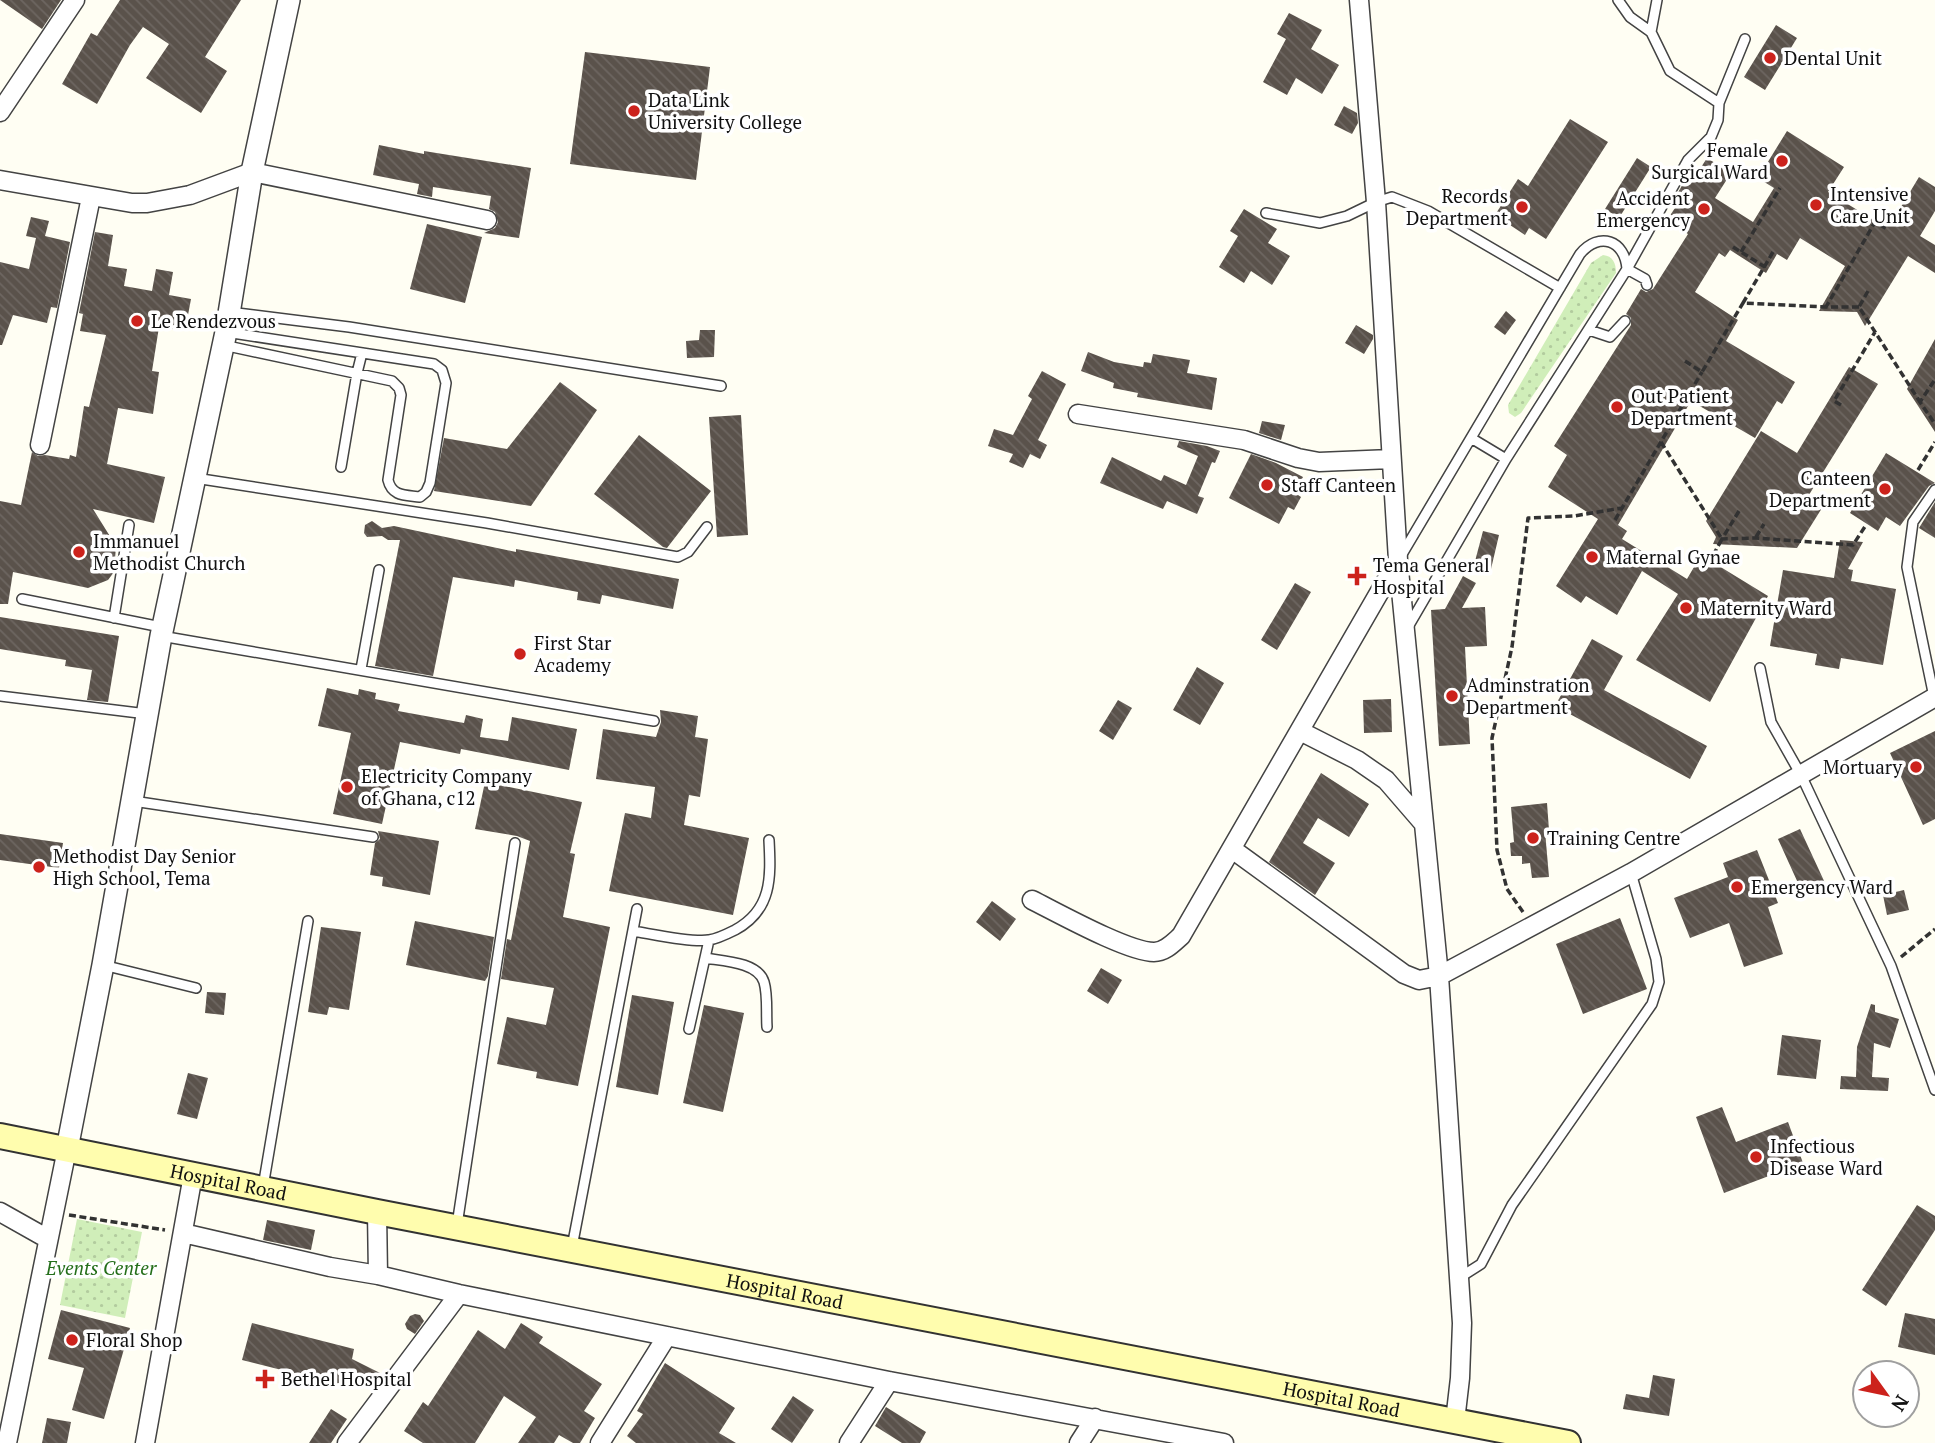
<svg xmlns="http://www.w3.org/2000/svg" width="1935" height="1443" viewBox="0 0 1935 1443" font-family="'PT Serif',serif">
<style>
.grass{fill:url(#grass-dots)}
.building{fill:url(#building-back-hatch)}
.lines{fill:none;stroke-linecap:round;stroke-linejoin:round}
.service-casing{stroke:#434343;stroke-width:12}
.minor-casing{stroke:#434343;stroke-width:21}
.tertiary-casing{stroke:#434343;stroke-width:24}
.secondary-casing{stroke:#323232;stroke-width:28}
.path{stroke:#323232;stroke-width:3.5;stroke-dasharray:7 3.5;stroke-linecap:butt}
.service{stroke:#fff;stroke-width:9}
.minor{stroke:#fff;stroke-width:18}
.tertiary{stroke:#fff;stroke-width:21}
.secondary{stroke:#fffdae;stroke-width:24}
.poi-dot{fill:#cc221c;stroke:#fff;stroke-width:2.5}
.labels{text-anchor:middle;stroke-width:7;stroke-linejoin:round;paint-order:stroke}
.poi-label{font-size:19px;fill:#101010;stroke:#fff;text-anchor:start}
.street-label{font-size:19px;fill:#101010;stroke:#fff}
.park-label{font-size:19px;font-style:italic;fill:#246e1a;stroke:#fff}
</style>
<defs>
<pattern id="grass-dots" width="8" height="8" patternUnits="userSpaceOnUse" patternTransform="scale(1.75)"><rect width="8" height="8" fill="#d0eeb9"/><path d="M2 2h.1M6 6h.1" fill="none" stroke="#b2cb9e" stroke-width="1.8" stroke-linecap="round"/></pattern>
<pattern id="building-back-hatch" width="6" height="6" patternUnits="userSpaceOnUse" patternTransform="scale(1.75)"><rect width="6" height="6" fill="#5a524b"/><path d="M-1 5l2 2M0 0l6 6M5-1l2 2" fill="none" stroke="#6d6661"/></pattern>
</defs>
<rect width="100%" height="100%" fill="#fffef3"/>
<path class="grass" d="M1603,255C1613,256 1616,263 1616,273L1521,413L1515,417L1509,413L1508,405L1591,263Z
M77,1219L142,1232L125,1318L60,1305Z"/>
<path class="building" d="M0,0H61L42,29Z
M120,0H241L205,57L227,71L201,113L146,78L169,44L143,27L130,45L97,104L62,84L91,33L97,36Z
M1289,13L1322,30L1311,49L1339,65L1322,94L1296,78L1287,95L1263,82L1286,39L1277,34Z
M1776,25L1797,38L1765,90L1744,77Z
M585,52L710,67L696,180L570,164Z
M1344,106L1357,113L1358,123L1352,134L1334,125Z
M1570,119L1608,142L1546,239L1529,228L1525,235L1495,215L1518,179L1528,186Z
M1787,131L1844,167L1828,192L1872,219L1874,216L1890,225L1919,177L1935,187V211L1920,236L1935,245V273L1908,256L1865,326L1857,312L1819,311L1845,266L1800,238L1787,260L1777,254L1766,273L1730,250L1725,257L1719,253L1695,292L1738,320L1726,341L1795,382L1782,404L1777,401L1755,438L1691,401L1618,525L1627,531L1622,539L1687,579L1701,555L1768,596L1710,702L1636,660L1678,594L1642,571L1617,615L1586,596L1581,603L1556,586L1598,519L1548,487L1567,455L1554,446L1631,325V318L1626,314L1641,289L1646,292L1653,289L1688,234L1667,220L1681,199L1676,196L1692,168L1698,172L1707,158L1731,173L1715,198L1753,222L1774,188L1758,178Z
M379,145L424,154V151L531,168L519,238L484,233L495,228L498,222L495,212L489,209L491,196L433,187L432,197L417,194L419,184L373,175Z
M1637,158L1651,167L1619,218L1605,209Z
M1244,209L1277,229L1268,243L1290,256L1272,285L1251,271L1244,283L1219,267L1238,236L1230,231Z
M31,217L49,221L45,236L70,242L57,308L51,307L47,323L13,315L2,345H0V262L29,269L36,238L26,236Z
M427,224L482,237L465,303L410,289Z
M95,232L113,235L108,266L127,269L124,286L152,291L156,269L173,272L169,295L191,299L185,331L159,327L152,371L159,372L153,414L118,408L107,464L165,477L154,523L93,509L116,546L114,572L108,580L88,588L13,572L8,604H0V501L21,505L32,452L38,456L45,455L69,459L70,455L76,457L84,406L89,407L106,335L80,331L83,314L79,313Z
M1506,311L1516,320L1505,335L1494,327Z
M1356,325L1373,335V339L1364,354L1345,343Z
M700,330H715L714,357L687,358L686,341L699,340Z
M1935,339V432L1907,389Z
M1088,352L1114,362L1143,367L1144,362L1151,363L1153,354L1190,360L1187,373L1217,378L1212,410L1137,397L1138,393L1113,388L1114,383L1081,371Z
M1849,367L1878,384L1807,498L1822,508L1797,548L1713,544L1716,537L1706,521L1761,431L1797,453Z
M1042,371L1066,384L1038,440L1047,445L1040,459L1030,454L1023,468L1009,462L1013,454L988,446L994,429L1013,435L1032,399L1028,396Z
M560,382L597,410L531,506L434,491L444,438L507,449Z
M741,415L748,535L717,537L709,417Z
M1262,421L1285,425L1281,440L1259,433Z
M639,435L711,491L667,548L663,547L594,494Z
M1179,441L1207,446L1220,451L1215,463L1212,462L1198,496L1204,498L1197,514L1167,501L1163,509L1100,483L1112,457L1161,481L1164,475L1186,485L1198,456L1177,447Z
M1886,453L1935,483L1929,486L1900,526L1886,517L1878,531L1850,513Z
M1251,454L1276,463L1303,477L1295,493L1301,497L1294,510L1288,507L1279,524L1229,498Z
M1935,502V538L1919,528Z
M372,521L382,528L394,526L516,552V549L679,579L673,609L602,595L600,604L577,600L578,592L515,580L514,587L453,577L433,676L375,666L400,540H388L382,536L367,537L364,533L365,525Z
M1483,531L1499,535L1491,569L1474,565Z
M1840,540L1863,542L1848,569L1853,570L1851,581L1896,589L1883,665L1841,658L1839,669L1815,665L1817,654L1770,646L1783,570L1834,578Z
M1463,576L1476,583L1462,608L1485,607L1487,646L1465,647L1470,744L1439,746L1431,610L1445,609Z
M1295,583L1311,592L1277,650L1261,640Z
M0,617L119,636L108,702L87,700L92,670L65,666L66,660L0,649Z
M1592,639L1623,656L1604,690L1707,746L1690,779L1555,706Z
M1197,667L1224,683L1200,725L1173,710Z
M327,688L358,695L359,689L376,693L375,699L400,704L398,711L464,723L466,715L483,719L480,737L508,741L512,717L577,729L569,770L461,749L460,754L400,742L382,824L333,814L351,733L318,726Z
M1391,699L1392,732L1364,733L1363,700Z
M1118,700L1132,708L1113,740L1099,731Z
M660,710L698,716L695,737L708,739L700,797L689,795L684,825L749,838L733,915L609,891L625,813L651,818L655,787L596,779L603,729L656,737L661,722Z
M1935,731V819L1923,825L1890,753Z
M1321,773L1369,804L1349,837L1318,818L1303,843L1335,863L1315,895L1269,862Z
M485,782L582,802L570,853L575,854L563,917L610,927L578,1086L536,1078L537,1072L497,1064L507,1017L546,1025L554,988L501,979L507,939L511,940L530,841L517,836L475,829Z
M1547,803L1549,830L1545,831L1549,877L1532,878L1530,863L1522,864V856H1511L1510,843L1514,842L1511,807Z
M1800,829L1825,883L1803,894L1778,839Z
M378,831L439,841L430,895L382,886L383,877L370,875L375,843L380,839Z
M0,834L63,843L59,868L0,860Z
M1757,850L1778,903L1768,907L1783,954L1744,967L1729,923L1690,938L1674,898L1728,877L1723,863Z
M1904,890L1909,910L1887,915L1883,895Z
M992,901L1016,919L1000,941L976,922Z
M1620,918L1647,989L1583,1014L1556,944Z
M415,921L494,937L488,976L485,981L406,965Z
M321,927L361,932L349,1010L329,1007L327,1015L308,1012Z
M1101,968L1122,980L1108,1004L1087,991Z
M207,992L226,993L224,1015L205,1013Z
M632,995L674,1002L658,1095L616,1087Z
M1871,1004L1875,1005V1012L1899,1019L1890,1048L1874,1043L1872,1077L1889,1078L1888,1091L1840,1089L1841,1076L1856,1077L1857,1047Z
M704,1005L744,1013L723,1112L683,1103Z
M1782,1035L1821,1040L1816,1079L1777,1075Z
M188,1073L208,1078L197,1119L177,1114Z
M1722,1107L1736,1142L1788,1122L1803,1163L1724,1193L1696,1117Z
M1917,1205L1935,1216V1230L1886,1306L1862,1290Z
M267,1220L315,1230L311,1250L263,1240Z
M61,1310L130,1328L104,1419L72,1410L84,1368L48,1359Z
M1905,1313L1935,1319V1355L1898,1347Z
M415,1314L420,1315L424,1321L415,1334L407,1329L405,1324L410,1316Z
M252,1323L354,1349L352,1359L384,1375L374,1389L347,1376L345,1386L242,1360Z
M521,1323L543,1337L539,1343L602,1384L584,1411L595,1418L580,1443H573L559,1435L554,1443H518L536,1417L504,1396L475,1443H423L404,1431L423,1402L428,1406L478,1330L505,1349Z
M665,1363L735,1408L719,1433L736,1443H636L627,1436L643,1414L637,1411Z
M1653,1375L1675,1379L1669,1416L1623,1409L1626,1394L1649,1398Z
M793,1396L814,1410L792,1443L771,1429Z
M886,1407L926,1432L920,1443H902L875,1426Z
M331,1409L347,1419L331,1443H309Z
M47,1418L71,1422L67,1443H42Z"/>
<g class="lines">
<defs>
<path id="service" d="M1618,0L1630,17L1651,32L1670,71L1719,103
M1651,32L1657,0
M1266,213L1320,223L1347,216L1376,202L1392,197L1428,211L1560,288
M1647,285L1645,279L1627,269L1688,160L1711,137L1718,120L1719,103L1745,39
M229,312L349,327L721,386
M1589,330L1610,337L1625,321
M223,345L392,381L399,388L401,395L388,480C392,497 406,495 420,497L426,492L430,483L446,383L442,370L434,364L226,332
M1471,438L1506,459
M341,467L357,373L362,353
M195,478L487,523L678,557L688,552L707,527
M1401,556L1580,254C1599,231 1625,240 1627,269L1506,459L1408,627
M22,599L161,627
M114,618L129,525
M161,636L654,721
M1760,668L1771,722L1801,775L1891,966L1935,1090
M361,669L379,570
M0,696L147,714
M1934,697L1907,567L1913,522L1935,490
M133,801L373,837
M633,931C652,934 693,943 709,940C717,939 727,934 735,930C772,910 771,878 769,840
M705,958C723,961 758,962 764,982C768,995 766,1013 767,1027
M103,965L196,988
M689,1029L709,940
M263,1187L308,921
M457,1225L515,843
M572,1247L637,909
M1459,1278L1481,1264L1512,1205L1652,1004L1659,982L1656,959L1631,873"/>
<path id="minor" d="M1359,0L1376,202L1398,560L1439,976L1462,1323L1460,1378L1455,1421
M0,112L75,0
M0,180L132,203H147L190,195L252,172L487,220
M1078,414L1244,440L1298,458L1319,462L1391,459
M40,445L91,197
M1300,731L1357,760L1386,780L1424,824
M1232,849L1404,974L1419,980L1439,976L1631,873L1935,697
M1032,900C1058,913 1128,952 1154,952C1165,952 1173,943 1181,936L1398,560
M0,1212L48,1239
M377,1212L378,1275L459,1294L889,1381L1224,1443
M183,1233L330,1267L378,1275
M7,1443L67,1149
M145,1443L193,1175
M347,1443L459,1294
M600,1443L667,1336
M849,1443L889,1381
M1079,1443L1095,1418"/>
<path id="tertiary" d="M67,1149L103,965L161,636L226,332L252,172L289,0"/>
<g id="secondary">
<path id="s1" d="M0,1136L377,1212L1568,1443"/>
</g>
</defs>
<use href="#service" class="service-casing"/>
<use href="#minor" class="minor-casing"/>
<use href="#tertiary" class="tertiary-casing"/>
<use href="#secondary" class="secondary-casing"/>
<path class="path" d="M1733,247L1765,267
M1741,252L1780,188
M1773,252L1743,303L1826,307
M1868,291L1859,307L1920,402
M1859,307H1826L1875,222L1887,229
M1685,361L1702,372L1743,303
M1934,381L1920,402L1935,424
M1841,405L1834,401L1875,332
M1661,442L1722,539L1711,559
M1918,470L1935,442
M1739,511L1722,539L1755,538L1853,545L1866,525
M1615,520L1702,372
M1756,537L1764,524
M1523,912L1507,889L1497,850L1492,738L1512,647L1528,518L1574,516L1622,508
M1901,957L1935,929
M69,1215L165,1230"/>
<use href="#service" class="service"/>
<use href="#minor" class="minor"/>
<use href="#tertiary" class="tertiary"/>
<use href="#secondary" class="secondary"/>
</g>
<g class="poi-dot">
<circle cx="1770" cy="58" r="7"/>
<circle cx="634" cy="111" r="7"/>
<circle cx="1782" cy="161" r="7"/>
<circle cx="1816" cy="205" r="7"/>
<circle cx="1522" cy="207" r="7"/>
<circle cx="1704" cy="209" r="7"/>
<circle cx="137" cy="321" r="7"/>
<circle cx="1617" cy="407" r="7"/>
<circle cx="1267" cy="485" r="7"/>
<circle cx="1885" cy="489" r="7"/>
<circle cx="79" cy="552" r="7"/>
<circle cx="1592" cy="557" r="7"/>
<path d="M1353.5 565.5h7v7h7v7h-7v7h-7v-7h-7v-7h7z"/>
<circle cx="1686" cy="608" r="7"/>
<circle cx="520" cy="654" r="7"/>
<circle cx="1452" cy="696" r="7"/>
<circle cx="1916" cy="767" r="7"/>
<circle cx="347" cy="787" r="7"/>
<circle cx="1533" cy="838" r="7"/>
<circle cx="39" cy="867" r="7"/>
<circle cx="1737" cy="887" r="7"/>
<circle cx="1756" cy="1157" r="7"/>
<circle cx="72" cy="1340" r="7"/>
<path d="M261.5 1368.5h7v7h7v7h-7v7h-7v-7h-7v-7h7z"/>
</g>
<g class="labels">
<g class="poi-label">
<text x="1784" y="65">Dental Unit</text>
<text x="648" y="107">Data Link<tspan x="648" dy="22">University College</tspan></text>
<text x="1768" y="157" text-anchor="end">Female<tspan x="1768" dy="22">Surgical Ward</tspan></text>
<text x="1830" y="201">Intensive<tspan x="1830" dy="22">Care Unit</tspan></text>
<text x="1508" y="203" text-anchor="end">Records<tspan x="1508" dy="22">Department</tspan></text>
<text x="1690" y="205" text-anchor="end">Accident<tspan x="1690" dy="22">Emergency</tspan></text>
<text x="151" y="328">Le Rendezvous</text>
<text x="1631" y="403">Out Patient<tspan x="1631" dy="22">Department</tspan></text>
<text x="1871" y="485" text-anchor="end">Canteen<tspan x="1871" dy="22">Department</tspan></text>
<text x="1281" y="492">Staff Canteen</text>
<text x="93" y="548">Immanuel<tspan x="93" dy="22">Methodist Church</tspan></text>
<text x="1606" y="564">Maternal Gynae</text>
<text x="1373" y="572">Tema General<tspan x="1373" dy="22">Hospital</tspan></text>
<text x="1700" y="615">Maternity Ward</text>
<text x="534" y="650">First Star<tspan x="534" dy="22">Academy</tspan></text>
<text x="1466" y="692">Adminstration<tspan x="1466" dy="22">Department</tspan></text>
<text x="1902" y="774" text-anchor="end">Mortuary</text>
<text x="361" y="783">Electricity Company<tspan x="361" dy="22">of Ghana, c12</tspan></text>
<text x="1547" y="845">Training Centre</text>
<text x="53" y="863">Methodist Day Senior<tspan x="53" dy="22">High School, Tema</tspan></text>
<text x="1751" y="894">Emergency Ward</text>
<text x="1770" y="1153">Infectious<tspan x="1770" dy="22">Disease Ward</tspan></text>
<text x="86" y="1347">Floral Shop</text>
<text x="281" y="1386">Bethel Hospital</text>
</g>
<g class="street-label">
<text dy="7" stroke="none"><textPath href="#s1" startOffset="233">Hospital Road</textPath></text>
<text dy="7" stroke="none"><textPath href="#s1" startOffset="800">Hospital Road</textPath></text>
<text dy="7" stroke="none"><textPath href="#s1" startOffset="1367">Hospital Road</textPath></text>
</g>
<g class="park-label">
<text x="101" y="1275">Events Center</text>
</g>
</g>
<g transform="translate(1886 1394) rotate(123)"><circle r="33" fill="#ffffff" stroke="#9f9f9f" stroke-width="2"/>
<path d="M0-5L12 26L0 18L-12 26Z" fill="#cc221c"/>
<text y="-10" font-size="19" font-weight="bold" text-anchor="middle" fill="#101010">N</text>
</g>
</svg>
